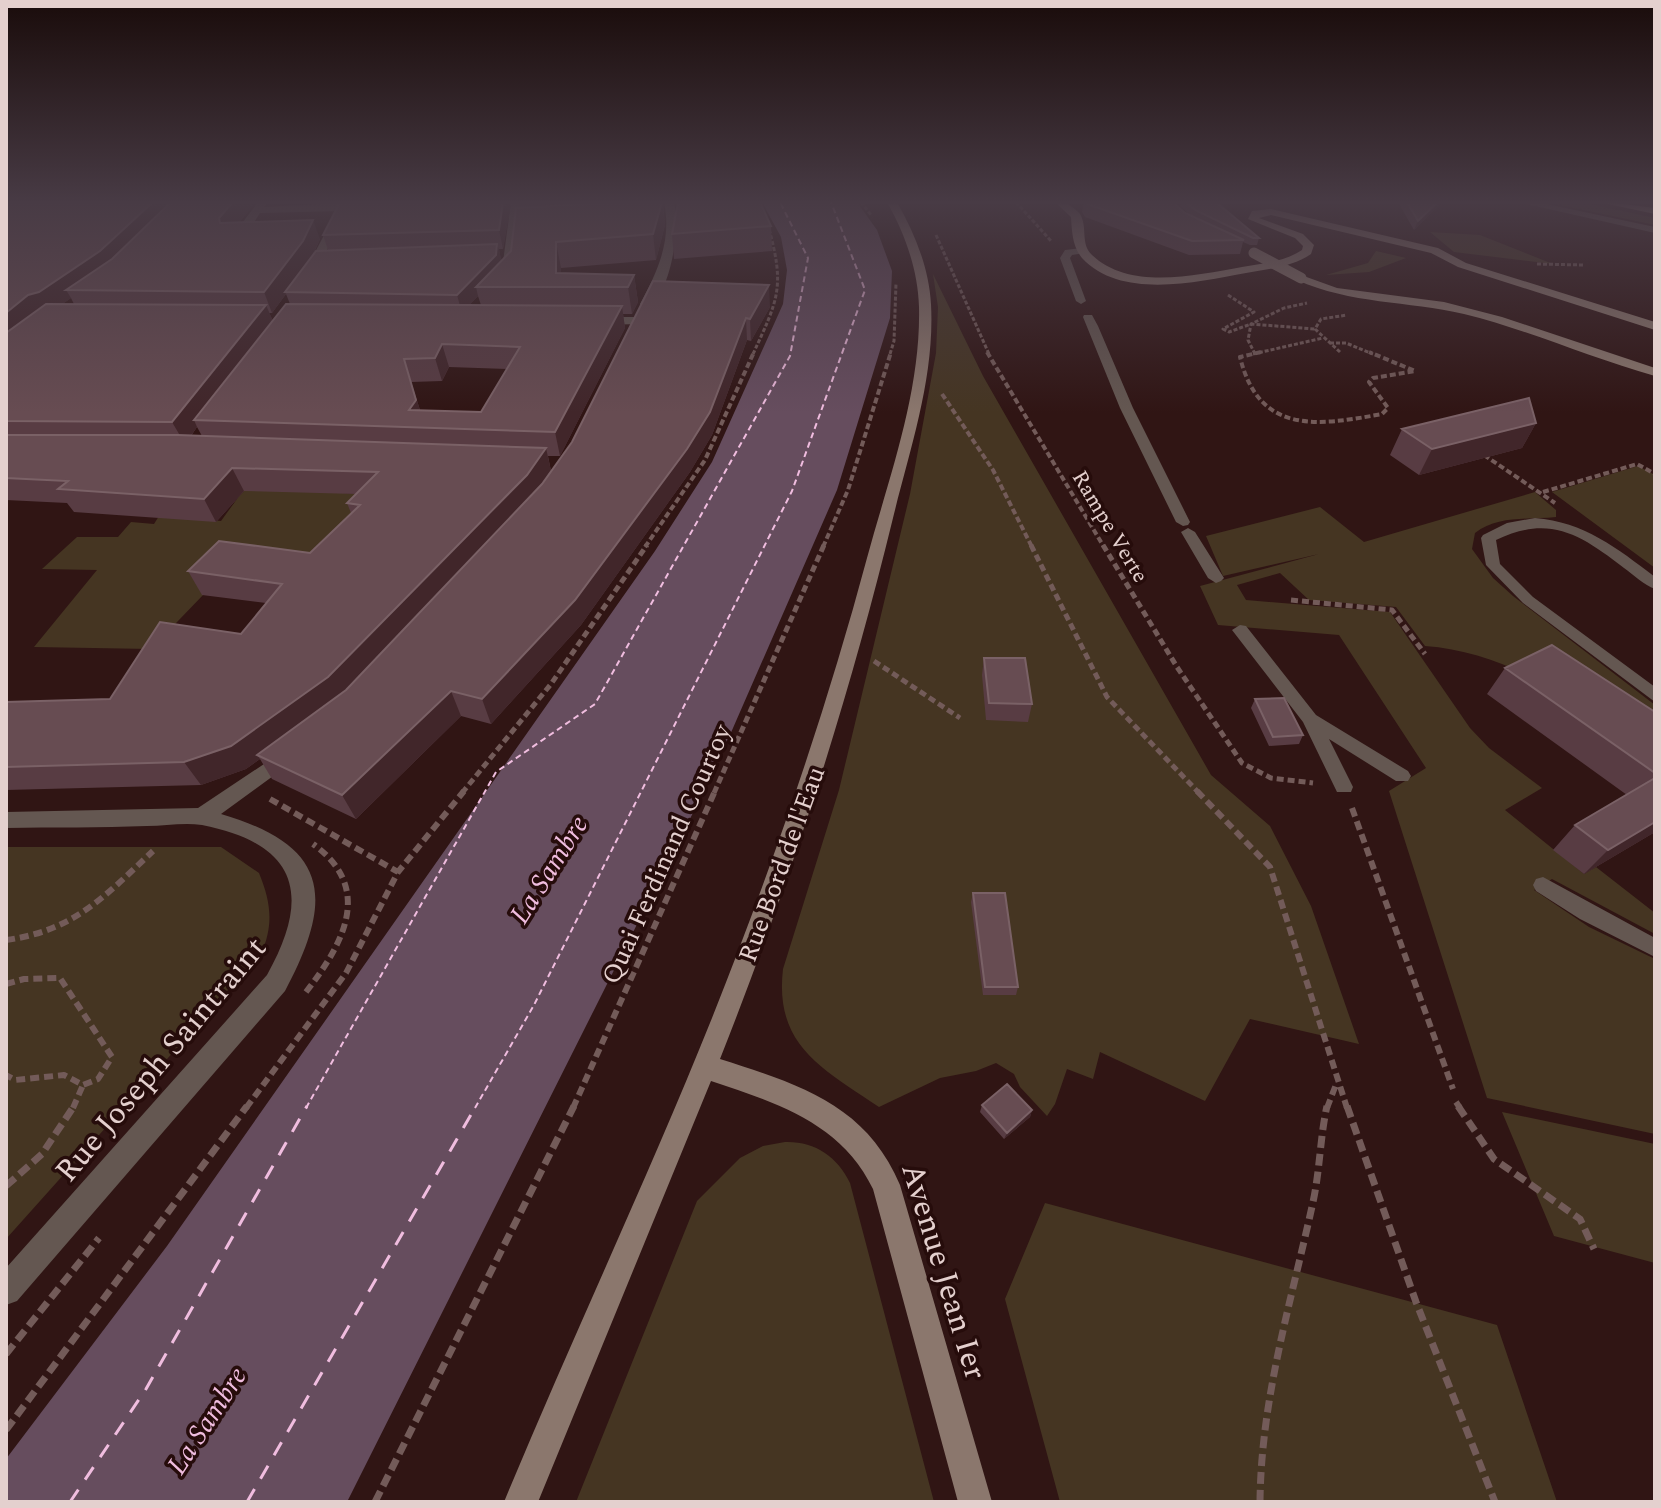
<svg xmlns="http://www.w3.org/2000/svg" width="1661" height="1508" viewBox="0 0 1661 1508" font-family="Spectral,serif">
<style>
.green{fill:#453522}
.water{fill:#664d5e}
.lines{fill:none;stroke-linecap:round;stroke-linejoin:round}
.ferry-far1{stroke:#f0bddf;stroke-width:2;stroke-dasharray:6 4;stroke-linecap:butt}
.ferry{stroke:#f0bddf;stroke-width:3;stroke-dasharray:15 12;stroke-linecap:butt}
.path-far4{stroke:#735b59;stroke-width:3;stroke-dasharray:4 2;stroke-linecap:butt}
.path-far3{stroke:#735b59;stroke-width:4;stroke-dasharray:6 3;stroke-linecap:butt}
.path-far2{stroke:#735b59;stroke-width:5;stroke-dasharray:7 4;stroke-linecap:butt}
.path-far1{stroke:#735b59;stroke-width:6;stroke-dasharray:9 5;stroke-linecap:butt}
.path{stroke:#735b59;stroke-width:7;stroke-dasharray:12 6;stroke-linecap:butt}
.lane{fill:#645751;fill-rule:evenodd}
.street{fill:#645751;fill-rule:evenodd}
.secondary{fill:#8b776d;fill-rule:evenodd}
.primary{fill:#aa9083;fill-rule:evenodd}
.secondary-bridge{stroke:#8b776d;stroke-width:11}
.wall{fill:#583c43;fill-rule:evenodd}
.shaded-wall{fill:#41262a}
.building{fill:#674c52;stroke:#7a6166;stroke-width:2;fill-rule:evenodd}
.labels{text-anchor:middle;stroke-width:7;stroke-linejoin:round;paint-order:stroke}
.far-street-label{font-size:22px;fill:#e4d0ce;stroke:#260c0b}
.street-label{font-size:26px;fill:#e4d0ce;stroke:#260c0b}
.water-label{font-size:28px;font-style:italic;fill:#f0bddf;stroke:#260c0b}
.near-street-label{font-size:32px;fill:#e4d0ce;stroke:#260c0b}
</style>
<rect width="100%" height="100%" fill="#301514"/>
<path class="green" d="M1546,202H1580L1655,218V225Z
M1430,232L1480,235L1553,264L1454,252Z
M1376,251L1406,258L1369,272L1326,275L1368,263Z
M933,274L983,376L1211,775L1270,826L1311,906L1359,1044L1250,1019L1205,1101L1100,1052L1093,1079L1067,1069L1055,1104L1047,1116L1020,1087L1014,1074L996,1063L976,1071L940,1078L879,1107C823,1069 774,1046 783,969L839,790L910,494L936,353L938,307Z
M1638,466L1655,475V568L1552,492Z
M250,481L314,491L400,497L328,578L232,565L151,649L34,647L97,570L42,569L77,537H118L131,522L154,524L159,516L221,521Z
M1535,492L1556,510V517C1529,520 1498,515 1475,533L1472,549L1493,578L1513,596L1655,705V753C1583,708 1513,652 1425,646L1396,607L1309,600L1280,573L1237,585L1246,600L1390,612L1470,728L1489,748L1542,788L1505,810L1584,874L1596,867L1655,913V934L1552,879L1534,890L1589,927L1655,959V1134L1487,1098L1389,791L1426,768L1339,635L1218,625L1200,586L1319,554L1223,576L1206,536L1320,507L1364,542Z
M6,847H221L259,873C271,902 274,925 261,954L6,1239Z
M1502,1112L1655,1144V1263L1554,1236Z
M785,1142C814,1141 837,1156 850,1183L934,1502H576L697,1201L740,1158L763,1146Z
M1045,1203L1497,1325L1557,1502H1060L1005,1299Z"/>
<path class="water" d="M762,202H857L877,230L892,271L890,318L837,490L716,767L347,1502H6V1459L167,1246L655,551L712,462L783,304L787,270L781,237Z"/>
<g class="lines">
<path class="ferry-far1" d="M306,1108L496,772L595,704L790,356L808,258L780,202
M475,1108L534,1005L792,491L865,290L831,202"/>
<path class="ferry" d="M70,1502L146,1389L307,1106
M247,1502L476,1106"/>
<path class="path-far4" d="M861,202L871,215
M1016,202L1052,242
M936,235L989,354
M1537,264L1583,265
M1228,295L1254,312L1223,329L1229,332L1251,324L1315,329
M1330,343H1346L1373,354
M1340,352L1315,329L1321,319L1347,315
M753,354C778,300 785,287 769,229
M890,354L894,341L896,283
M1253,354L1323,338
M1255,354L1248,340L1251,324L1284,308L1307,303"/>
<path class="path-far3" d="M987,352L1104,547
M1261,352L1240,357C1259,435 1317,426 1382,414L1388,408L1369,382L1373,378L1415,371L1369,352
M942,394L993,470L1032,547
M1484,455L1555,503
M1543,492L1637,464L1655,474
M645,547L705,460L754,352
M823,547L848,490L891,352"/>
<path class="path-far2" d="M1031,545L1107,697L1199,793
M1103,545L1177,667L1242,763L1271,778L1313,783
M1291,600L1392,610L1425,654
M874,661L960,718
M462,793L551,684L647,545
M714,793L824,545"/>
<path class="path-far1" d="M1197,791L1270,867L1347,1108
M270,799L398,872
M1352,808L1453,1089
M6,940C74,931 105,896 153,851
M6,984L24,979L60,978L112,1057L98,1079L83,1085L64,1075L15,1080L6,1075
M306,992C344,943 374,888 313,844
M1456,1102L1460,1108
M73,1108L83,1085
M246,1108L346,973L398,872L464,791
M573,1108L715,791
M1327,1108L1337,1082"/>
<path class="path" d="M1347,1106L1416,1302L1495,1502
M1458,1106L1494,1159L1580,1219L1594,1249
M6,1186L42,1154L74,1106
M6,1354L99,1238
M6,1430L247,1106
M375,1502L574,1106
M1260,1502C1261,1398 1291,1303 1313,1202C1320,1170 1320,1137 1327,1106"/>
<path class="lane" d="M1082,248L1087,251L1085,253L1072,255L1070,258L1086,301L1081,304L1076,301L1060,258L1065,250Z
M1084,315H1092L1098,326L1133,408L1190,522L1188,525L1183,526L1176,522L1120,408L1083,317Z
M1535,518C1584,522 1617,548 1655,577V589C1644,585 1634,575 1624,568C1581,535 1550,514 1496,540L1500,564L1533,597L1655,687V702L1523,603L1486,565L1481,538L1483,535L1507,523Z
M1188,528L1195,532L1224,578L1221,581L1216,583L1208,578L1181,532Z
M1240,625L1246,626L1316,715L1408,771L1411,776L1408,781H1396L1329,739L1353,787L1351,792H1337L1303,722L1232,630Z
M1543,877L1655,938V957L1580,919L1536,891L1533,885L1536,879Z"/>
<path class="street" d="M258,202H268L264,207L361,202L340,223L316,273L310,276L304,273L331,222L341,211L260,213L243,240L231,241L230,239Z
M511,202H521L513,277L507,280L501,277Z
M664,202H674C680,228 672,294 646,308L640,304C658,271 672,240 664,202Z
M1517,202H1537L1655,227V233Z
M637,317L643,321L641,324L597,325L591,321L597,317Z
M288,748L298,755L295,760L221,814C331,846 334,899 285,991L17,1301L6,1305V1268L267,975C312,895 298,844 202,825C184,822 165,826 147,826C100,828 53,827 6,828V812L198,808Z"/>
<path class="secondary" d="M887,202H897C915,234 929,268 931,304C935,377 910,449 893,518C848,703 790,882 720,1059C798,1084 866,1104 900,1185L992,1502H958L873,1189C841,1123 777,1103 711,1081L538,1502H504C571,1340 647,1180 712,1018C772,867 825,715 867,558C889,477 921,392 919,307C918,270 905,234 887,202Z
M1055,202H1066C1070,206 1077,210 1080,214C1088,227 1080,244 1092,255C1130,291 1196,275 1242,267C1263,263 1284,262 1302,250L1303,246L1295,238L1248,219L1252,211L1271,209L1438,248L1466,263L1655,322V330L1458,267L1431,253L1271,215L1259,218L1303,234L1314,245L1311,254C1292,267 1268,269 1246,273C1197,282 1121,300 1082,258C1072,246 1072,231 1071,217Z
M1301,275L1337,288L1444,302L1502,317L1655,368V376C1590,358 1529,330 1464,314C1408,301 1350,304 1297,280V276Z"/>
<path class="primary" d="M1607,202L1655,208V214L1608,204Z"/>
<path class="secondary-bridge" d="M1254,253L1301,278"/>
</g>
<path class="wall" d="M6,202H256L239,222L320,239L313,255L328,250L323,235L511,202L503,249H499L501,261L511,251L519,208L518,202H663L665,225L656,260L561,268V273L634,275L638,302L632,314H623L625,328L560,456H548L551,471L572,442L653,281L770,307L751,341L747,340L712,435L690,472L581,625L491,724L461,716L356,819L272,779L260,759L246,769L201,785L6,790V702L110,699L241,634L266,603L202,595L188,571L310,553L351,513L347,503L356,494L244,491L216,522L74,512L67,503L6,500ZM286,294L290,304L273,321L269,313H272ZM478,296L481,305H469ZM71,298L74,304H62ZM449,367L507,369L481,412L420,410L411,382L442,381ZM197,427L202,436H191Z
M270,202H309L270,204Z
M677,202H760L771,226L772,251L674,259L672,234L678,204Z
M1084,202H1173L1185,213L1191,216L1180,206L1181,202H1216L1259,238L1257,245H1250L1243,242L1240,254L1189,255L1085,217L1082,212Z
M1398,202H1442L1414,230Z
M1536,423L1522,448L1419,475L1390,455L1402,429Z
M984,658L1032,704L1028,722L986,720L982,675Z
M1505,668L1655,712V832L1584,874L1553,850L1575,825L1627,795L1487,694Z
M1255,699L1303,735L1299,744L1269,746L1251,708Z
M973,893L1018,987L1016,995H983L971,902Z
M982,1105L1032,1110L1030,1117L1004,1139L980,1112Z"/>
<path class="shaded-wall" d="M153,202H182L110,271L66,290L71,298L6,346V313L28,295Z
M233,202H256L228,237L220,223L219,218Z
M503,202H511L503,249L499,230Z
M662,202L665,225L656,260L653,234Z
M1438,202H1442L1414,230L1418,221Z
M313,220L320,239L310,260L285,292L286,294L272,313L264,292Z
M556,242L561,268V287L556,273Z
M497,244L502,261L476,287L478,296L462,313L457,295Z
M634,275L638,302L632,314L628,287Z
M769,285L770,307L751,341L750,319Z
M266,305L275,326L194,420L197,427L185,444L172,422Z
M622,306L625,328L560,456L555,432Z
M746,318L747,340L712,435L690,472L581,625L491,724L482,699Z
M442,344L449,367L442,381L435,358Z
M404,359L424,423L409,410Z
M1536,423L1522,448L1419,475L1432,449Z
M546,448L551,471L533,498L340,701L257,755L260,759L246,769L201,785L184,762Z
M232,468L244,491L216,522L204,499Z
M451,691L461,716L356,819L342,795Z
M1655,822V832L1584,874L1608,850Z
M1032,1110L1030,1117L1004,1139L1007,1133Z"/>
<path class="building" d="M6,202H153L100,251L39,292L28,295L6,313Z
M171,202H233L219,218L220,223L313,220L303,241L264,292L66,290L112,259Z
M340,202H503L499,230L323,235Z
M627,202H662L653,234L556,242V273L634,275L628,287H476L511,251L516,208Z
M678,202H760L771,226L672,234Z
M1086,202H1173L1185,213L1244,240L1192,241L1087,204Z
M1186,202H1216L1259,238H1253L1195,210Z
M1407,202H1438L1418,221Z
M497,244L496,255L457,295L285,292L316,251Z
M653,281L769,285L750,319L746,318L710,412L687,449L575,600L482,699L451,691L342,795L257,755L346,690L542,484L572,442Z
M46,304L266,305L172,422L6,421V333Z
M286,304L622,306L555,432L194,420ZM442,344L520,347L481,412L409,410L416,400L404,359L435,358Z
M1529,398L1536,423L1432,449L1402,429Z
M6,435H178L546,448L527,475L328,677L231,746L184,762L6,767V702L110,699L160,622L241,634L282,584L188,571L219,541L310,553L360,505L347,503L378,472L232,468L204,499L58,489L68,481L6,478Z
M1552,645L1655,712V773L1505,668Z
M984,658H1025L1032,704L989,703Z
M1284,698L1303,735L1273,737L1255,699Z
M1655,778V822L1608,850L1575,825Z
M973,893H1005L1018,987H985Z
M1007,1084L1032,1110L1007,1133L982,1105Z"/>
<linearGradient id="sky" x2="0" y2="1"><stop stop-color="#1a0c0b"/><stop offset="0.49" stop-color="#483b45"/><stop offset="1" stop-color="#483b45" stop-opacity="0"/></linearGradient>
<rect width="1661" height="413" fill="url(#sky)"/>
<g class="labels">
<g class="far-street-label">
<text transform="translate(1111 526) rotate(59)" y="8">Rampe Verte</text>
</g>
<g class="street-label">
<text transform="translate(666 854) rotate(-66)" y="9">Quai Ferdinand Courtoy</text>
<text transform="translate(781 864) rotate(-70)" y="9">Rue Bord de l'Eau</text>
</g>
<g class="water-label">
<text transform="translate(548 869) rotate(-58)" y="10">La Sambre</text>
<text transform="translate(206 1420) rotate(-57)" y="10">La Sambre</text>
</g>
<g class="near-street-label">
<text transform="translate(160 1059) rotate(-50)" y="11">Rue Joseph Saintraint</text>
<text transform="translate(945 1271) rotate(73)" y="11">Avenue Jean Ier</text>
</g>
</g>
<rect width="1661" height="1508" fill="none" stroke="#e4d0ce" stroke-width="16"/>
</svg>
